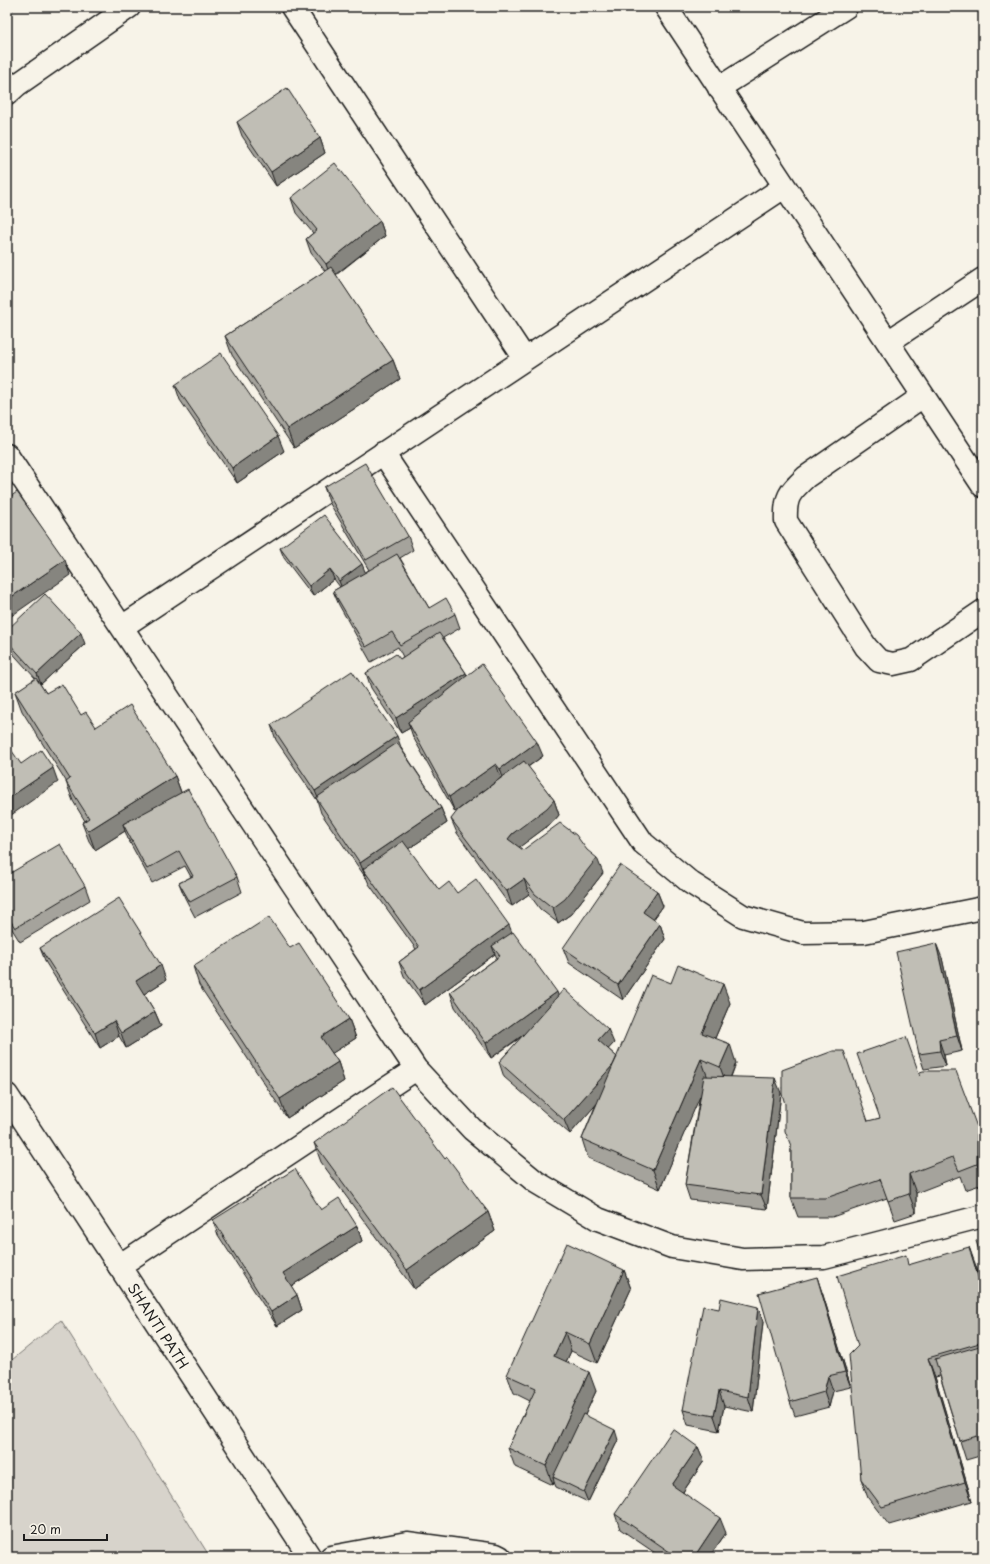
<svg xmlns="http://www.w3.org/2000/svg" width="990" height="1564" viewBox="0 0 990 1564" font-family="'Playpen Sans',sans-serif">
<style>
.green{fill:#d7d3cb;stroke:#7a7874}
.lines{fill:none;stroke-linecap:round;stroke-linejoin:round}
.minor-casing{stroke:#1c1c1c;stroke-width:25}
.secondary-casing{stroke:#1c1c1c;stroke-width:25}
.minor{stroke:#f7f3e8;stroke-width:22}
.secondary{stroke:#f7f3e8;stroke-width:22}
.wall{fill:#a5a39c;stroke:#1c1c1c}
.shaded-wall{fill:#86857f;stroke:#1c1c1c}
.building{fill:#c0beb5;stroke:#1c1c1c}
.labels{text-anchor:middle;stroke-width:4;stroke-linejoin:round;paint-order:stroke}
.street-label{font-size:14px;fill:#1c1c1c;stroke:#f7f3e8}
</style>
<rect width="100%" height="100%" fill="#f7f3e8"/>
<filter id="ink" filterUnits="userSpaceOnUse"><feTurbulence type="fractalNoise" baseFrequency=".025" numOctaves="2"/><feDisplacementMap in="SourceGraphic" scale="8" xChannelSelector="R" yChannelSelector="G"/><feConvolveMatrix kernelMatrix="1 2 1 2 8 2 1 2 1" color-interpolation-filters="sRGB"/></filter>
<g filter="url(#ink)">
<path class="green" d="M61,1320L210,1557H7V1364Z"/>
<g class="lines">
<defs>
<path id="minor" d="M292,7L525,359
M666,7L983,486
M719,88L846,7
M7,94L17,85L129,7
M888,342L983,279
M923,396L806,477C789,493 785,497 786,521L866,647L879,661L893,664L911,660L983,611
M383,453L643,843L691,883L743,916L803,933L864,932L983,908
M7,455L416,1069L472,1129L536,1182L598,1219L672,1247L743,1259L824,1257L983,1216
M122,627L784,187
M119,1266L416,1069
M331,1557L407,1543L496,1555L500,1557"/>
<path id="secondary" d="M7,1095L310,1557"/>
</defs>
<use href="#minor" class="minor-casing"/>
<use href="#secondary" class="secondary-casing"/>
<use href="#minor" class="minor"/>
<use href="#secondary" class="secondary"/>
</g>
<path class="wall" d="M237,122L320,138L325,153L276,186L242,136Z
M291,198L380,221L385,236L336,275L393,360L400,379L294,448L232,355L225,336L325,271L311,253L306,239L313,233L296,213Z
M175,385L284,451L237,483L180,400Z
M324,487L408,536L413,550L400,558L429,608L455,614L460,628L443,638L466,673V676L543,756L528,767L554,800L559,815L553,822L519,847L523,850L603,873L571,914L558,923L540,909L529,894L512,906L508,903L457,833L451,819L489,787L455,812L413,737L410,728L401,733L371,688L366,673L400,659L403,657L398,647L371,662L339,605L333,591L340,587L334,579L313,596L284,558L280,548L365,572L369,570L329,502Z
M7,630L85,644L41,684L38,681L46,693L81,715L96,727L175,776L181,792L237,877L242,892L195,917L185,898L179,883L191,877L185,866L152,883L128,839L125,831L95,850L89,841L82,823L85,821L73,801L66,782V781L22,711L15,692L36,679L7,647Z
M271,725L401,748L441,808L447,823L408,849L439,890L457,893L512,932L558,996L614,1043L608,1049L617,1057L671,983L730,1003L715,1038L736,1063L731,1077L781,1093L767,1209L690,1200L685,1185L700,1095L660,1189L588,1158L582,1139L596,1104L570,1134L504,1077L499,1062L523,1036L491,1058L455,1007L450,992L497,958L495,954L425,1005L404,976L399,962L416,949L369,884L366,877V878L321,813L317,800L276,740Z
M7,875L85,886L90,900L20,942L7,921Z
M657,891L663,906L653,920L660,924L665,939L623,1000L569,963L563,948Z
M40,948L166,980L144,994L155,1012L161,1026L126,1048L119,1036L100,1048L46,963Z
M290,948L349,1019L356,1038L332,1053L338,1062L344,1081L287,1118L199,985L193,966Z
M942,958L962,1051L944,1055L946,1066L924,1069L919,1054Z
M920,1075L983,1143V1184L965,1190L960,1176L916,1193V1213L895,1220L887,1198L832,1217H798L791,1198V1146L880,1118Z
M314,1143L445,1159L488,1212L495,1231L414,1289L321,1162Z
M321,1210L357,1226L362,1241L291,1286L297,1295L302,1310L277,1326L218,1235L213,1220Z
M909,1265L976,1266L983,1289V1456V1455L966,1460L960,1441L940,1376L935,1377L972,1501L889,1525L868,1498L861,1479L858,1346Z
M624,1270L631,1289L597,1363L571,1351L566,1362L596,1391L585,1415L618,1440L588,1502L556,1487L554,1482L553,1485L515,1467L508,1448L530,1401L514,1393L507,1375Z
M822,1292L851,1387L833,1391L829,1407L795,1416L790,1402Z
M719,1309L763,1322L753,1412L724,1406L719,1431L688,1425L683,1410Z
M698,1447L704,1461L683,1492L726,1533L709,1557H661L620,1529L615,1514Z"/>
<path class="shaded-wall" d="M7,7H16L7,13Z
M320,138L325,153L276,186L271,172Z
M380,221L385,236L331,278L326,264Z
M393,360L400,379L294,448L287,429Z
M278,436L284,451L237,483L232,468Z
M65,560L70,575L7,619V600Z
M362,564L366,574L343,591L339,581Z
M330,569L334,579L313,596L309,586Z
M81,633L85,644L41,684L37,674Z
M466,673L471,688L408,722L410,728L401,733L396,718Z
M397,736L402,750L320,803L315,791Z
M537,742L543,756L505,783L500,769Z
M496,764L501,778L455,812L449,797Z
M53,768L58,782L7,818V799Z
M175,776L182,795L123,824L125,831L95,850L88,831Z
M554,800L559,815L553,822L517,849L508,839L512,834Z
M441,808L447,823L368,876L363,869L366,877V878L360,863Z
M597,858L603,873L571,914L558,923L553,908Z
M524,879L529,894L512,906L507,891Z
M657,891L663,906L648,927L643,912Z
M660,924L665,939L623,1000L618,985Z
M509,925L515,940L492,946L495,954L425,1005L419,990Z
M936,943L942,958L962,1051L957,1036Z
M161,965L166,980L141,996L136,981Z
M723,984L730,1003L709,1052L702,1033Z
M557,992L562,1007L491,1058L486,1043Z
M155,1012L161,1026L126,1048L121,1033Z
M349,1019L356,1038L328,1056L321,1037Z
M114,1021L119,1036L100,1048L95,1033Z
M608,1029L614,1043L603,1055L598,1040Z
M939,1040L944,1055L946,1066L940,1051Z
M730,1044L736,1063L727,1086L720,1067Z
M619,1058L624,1073L570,1134L564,1120Z
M701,1059L708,1078L660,1189L653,1170Z
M338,1062L344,1081L287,1118L280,1099Z
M775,1078L781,1093L767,1209L761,1195Z
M977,1127L983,1143V1181L977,1164Z
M909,1174L916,1193V1213L909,1194Z
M488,1212L495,1231L414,1289L407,1270Z
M357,1226L362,1241L288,1288L283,1273Z
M969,1247L976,1266L983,1289V1293Z
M624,1270L631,1289L597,1363L590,1344Z
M817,1277L822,1292L851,1387L845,1372Z
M297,1295L302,1310L277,1326L271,1312Z
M758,1307L763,1322L753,1412L748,1397Z
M565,1332L571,1351L560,1375L554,1356Z
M928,1358L935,1377L972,1501L965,1482Z
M589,1372L596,1391L556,1478L553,1477L554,1482L553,1485L546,1466Z
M828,1376L833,1391L829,1407L824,1392Z
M719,1391L724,1406L719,1431L714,1416Z
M615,1430L618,1440L588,1502L584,1492Z
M698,1447L704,1461L678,1499L672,1485Z
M720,1518L726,1533L709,1557H694Z"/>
<path class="building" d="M287,88L320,138L271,172L237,122Z
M335,163L380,221L326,264L306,239L317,230L291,198Z
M331,267L393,360L287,429L225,336Z
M221,353L278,436L232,468L175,385Z
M365,463L408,536L366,560L324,487Z
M17,492L65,560L7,600V499Z
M324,515L362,564L339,581L330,569L309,586L280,548Z
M397,554L429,608L446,598L455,614L400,645L392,632L366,647L333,591Z
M45,594L81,633L37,674L7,641V630Z
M439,633L466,673L396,718L366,673L396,654L400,659Z
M482,664L537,742L500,769L496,764L449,797L408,722Z
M352,671L397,736L315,791L271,725Z
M36,678L46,693L62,684L81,715L86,712L96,727L130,705L175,776L88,831L82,823L89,818L66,782L70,779L15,692Z
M397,743L441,808L360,863L316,798Z
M7,744L21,764L41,750L53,768L7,799Z
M524,761L554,800L547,808L512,834L508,839L523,850L560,823L576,835L587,850L597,858L565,899L553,908L535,894L524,879L507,891L503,888L451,819L458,810Z
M188,789L237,877L190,902L179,883L193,876L179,851L147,869L123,824Z
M403,841L439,890L449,882L457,893L476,879L509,925L419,990L399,962L419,947L363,869Z
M60,844L85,886L15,928L7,915V875Z
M620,865L657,891L643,912L660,924L618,985L563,948Z
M119,898L161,965L136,981L155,1012L121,1033L114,1021L95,1033L40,948Z
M269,917L290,948L299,943L349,1019L321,1037L338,1062L280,1099L193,966Z
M513,932L557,992L486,1043L450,992L500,956L492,946Z
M936,943L957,1036L939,1040L940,1051L919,1054L896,952Z
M678,965L723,984L702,1033L730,1044L720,1067L701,1059L653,1170L582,1139L651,975L671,983Z
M564,989L608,1029L598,1040L617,1057L613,1065L564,1120L499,1062Z
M906,1037L920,1076V1072L923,1071H956L977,1127V1164L959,1171L953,1157L909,1174V1194L888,1201L880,1179L826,1198H791V1146L785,1131V1104L782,1094V1070L833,1051H844L868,1121L880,1118L857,1054Z
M704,1076L775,1078L761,1195L685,1185Z
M392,1087L445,1159L447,1157L488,1212L407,1270L314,1143Z
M295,1169L321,1210L339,1198L357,1226L283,1273L297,1295L271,1312L213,1220Z
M983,1239V1263L976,1241Z
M567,1243L624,1270L590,1344L565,1332L554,1356L589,1372L546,1466L508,1448L536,1388L507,1375Z
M969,1247L983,1293V1342L928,1358L965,1482L882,1507L861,1479L849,1355L858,1346L837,1276L906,1255L908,1265Z
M817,1277L845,1372L828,1376L824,1392L790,1402L759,1293Z
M721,1298L758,1307L748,1397L719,1391L714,1416L683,1410L703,1306L719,1309Z
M983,1345V1456L977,1436L960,1441L935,1359Z
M583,1414L615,1430L584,1492L553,1477Z
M673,1429L698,1447L672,1485L720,1518L694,1557H677L615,1514Z"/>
</g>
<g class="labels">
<g class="street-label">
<text transform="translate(158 1326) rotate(57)" y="5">SHANTI PATH</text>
</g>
</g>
<rect width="990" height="1564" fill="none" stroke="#f7f3e8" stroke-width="24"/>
<rect x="12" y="12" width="966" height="1540" fill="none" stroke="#1c1c1c" stroke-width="1.5" filter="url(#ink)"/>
<path d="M24 1534v6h83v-6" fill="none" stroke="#1c1c1c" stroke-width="2"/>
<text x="30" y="1534" font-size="12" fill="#1c1c1c" stroke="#f7f3e8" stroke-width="3" paint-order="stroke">20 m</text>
</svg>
